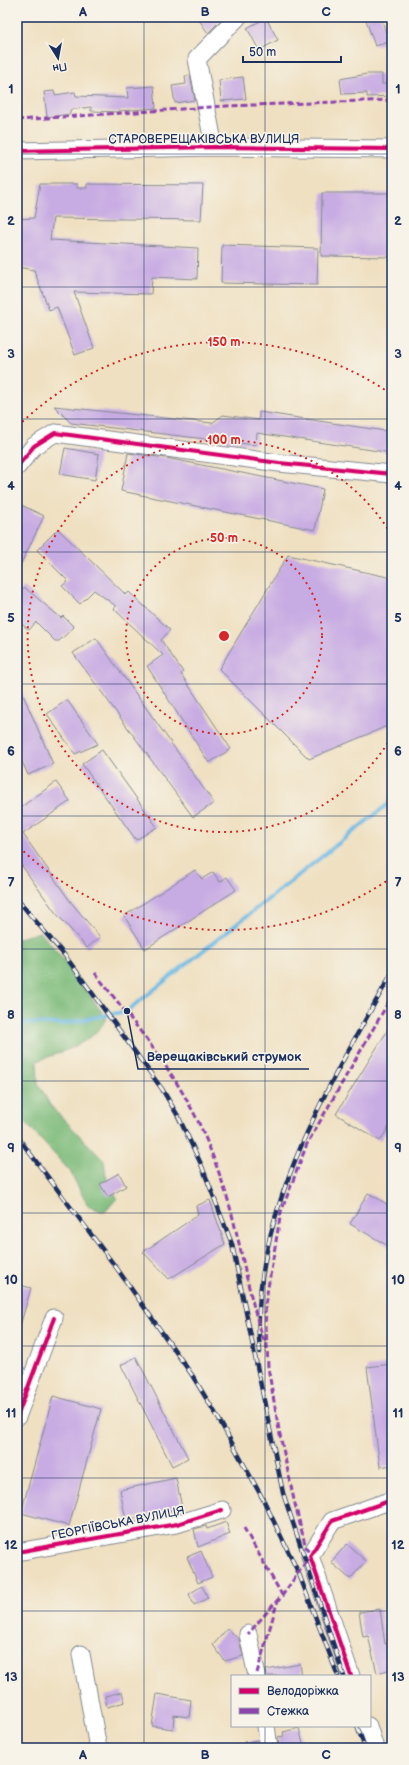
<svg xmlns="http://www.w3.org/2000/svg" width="409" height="1765" viewBox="0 0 409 1765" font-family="'Balsamiq Sans',sans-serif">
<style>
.forest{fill:#7ebc7b;stroke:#4c766c}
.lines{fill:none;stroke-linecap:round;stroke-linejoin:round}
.stream{stroke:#68b7e2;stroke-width:4}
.building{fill:#c7abe3}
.minor-casing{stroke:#858890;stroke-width:19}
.minor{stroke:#fff;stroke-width:17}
.rail-casing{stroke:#1b2f5e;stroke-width:4.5}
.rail{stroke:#f7f3e8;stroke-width:3;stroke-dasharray:9;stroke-linecap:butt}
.quiet{stroke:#8e44ad;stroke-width:3;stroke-dasharray:6 3;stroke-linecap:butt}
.cycleway-casing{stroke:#f7f3e8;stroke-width:6}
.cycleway{stroke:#d6006c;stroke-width:4}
.grid{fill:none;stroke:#1b2f5e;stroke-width:1;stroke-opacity:0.55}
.ring{fill:none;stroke:#d62828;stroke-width:2;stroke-dasharray:2 4}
.labels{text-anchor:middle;stroke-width:3.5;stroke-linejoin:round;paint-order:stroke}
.street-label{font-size:12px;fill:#1b2f5e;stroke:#f7f3e8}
.centre{fill:#d62828;stroke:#f7f3e8;stroke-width:2}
.ring-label{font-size:12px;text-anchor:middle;font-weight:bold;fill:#d62828;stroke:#f7f3e8;stroke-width:3.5;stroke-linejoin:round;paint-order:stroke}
.leader{fill:none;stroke:#1b2f5e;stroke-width:1.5}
.callout-dot{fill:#1b2f5e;stroke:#f7f3e8;stroke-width:1.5}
.callout-label{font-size:13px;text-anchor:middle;font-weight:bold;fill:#1b2f5e;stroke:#f7f3e8;stroke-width:3.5;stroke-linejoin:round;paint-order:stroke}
.neatline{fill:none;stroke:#1b2f5e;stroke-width:1.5}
.grid-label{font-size:13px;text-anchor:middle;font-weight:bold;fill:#1b2f5e}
</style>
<rect width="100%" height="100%" fill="#f7f3e8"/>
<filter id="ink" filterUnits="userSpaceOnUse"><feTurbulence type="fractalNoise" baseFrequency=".025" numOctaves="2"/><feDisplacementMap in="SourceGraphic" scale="8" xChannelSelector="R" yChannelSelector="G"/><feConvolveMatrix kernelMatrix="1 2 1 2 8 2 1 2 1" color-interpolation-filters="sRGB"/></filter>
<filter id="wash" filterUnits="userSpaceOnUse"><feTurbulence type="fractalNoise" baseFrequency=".012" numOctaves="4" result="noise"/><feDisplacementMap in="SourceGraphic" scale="16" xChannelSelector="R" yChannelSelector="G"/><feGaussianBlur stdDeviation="0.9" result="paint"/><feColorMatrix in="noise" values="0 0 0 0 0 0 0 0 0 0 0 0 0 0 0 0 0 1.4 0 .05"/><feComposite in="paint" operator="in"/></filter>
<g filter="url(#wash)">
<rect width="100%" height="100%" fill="#efe0c1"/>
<path class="forest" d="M40,932L65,961L106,1018C95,1043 61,1052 37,1061L38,1083L50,1105L104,1161L106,1176L117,1198L105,1212L88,1206L70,1171L31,1129L17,1109V939Z"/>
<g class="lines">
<path class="stream" d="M17,1023L63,1024L127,1011L392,801"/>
</g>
<g id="blocks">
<path class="building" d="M197,17H224L208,33Z
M365,17H381L389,42L375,46Z
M266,18L278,40L259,50L247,28Z
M367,74H382V84H392V96L367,97V93L342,94L340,79Z
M190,75L195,100L175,103L172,86L186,84L185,76Z
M243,77L246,99L221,101L219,80Z
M154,86L156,108L119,111V112L91,111V107L70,110V114L47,117L44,92L54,91L55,95L75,92L76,96L128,98L127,88Z
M40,184H77V188H87V184L203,185L201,220L53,218L50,240L198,248L197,279L152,277L151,294L74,292L94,348L75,355L57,307L49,310L34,270L17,267V219L34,218Z
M322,193H392V257L321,256Z
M222,245L318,248L317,285L221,283Z
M54,406L212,423L223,415L259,420V412L392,432V453L257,433L256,445L71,423Z
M65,448L99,454L95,480L60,474Z
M128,453L166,458L323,489L315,530L121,491Z
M17,503L44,516L17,572Z
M58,529L126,595L129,592L170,630L161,640L183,672L181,674L231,749L209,763L147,666L163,655L114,609L116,606L94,590L80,604L62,586L68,581L37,550Z
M288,555L392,578V724L309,759L219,669Z
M24,587L61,618L63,616L74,627L59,641H55L36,622L29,630L17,620V596Z
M96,638L214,803L193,817L73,653Z
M17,681L53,764L28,775L17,750Z
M67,700L98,744L75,754L47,714Z
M102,750L157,827L136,840L82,764Z
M56,782L70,801L23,834L70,901L100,937L87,948L55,912L17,859V810Z
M195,870L202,879L213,872L220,882L227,877L236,890L145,949L124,916Z
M392,1023V1122L380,1141L336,1114Z
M119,1173L126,1186L108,1197L100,1184Z
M368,1193L392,1207V1248L350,1224Z
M210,1200L225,1244L169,1279L143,1252L198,1215L196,1206Z
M17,1284L31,1288L20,1326H17Z
M136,1357L188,1458L172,1466L121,1365Z
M392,1364V1465L380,1467L367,1367Z
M53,1396L101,1409L69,1526L21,1513Z
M176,1478L182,1508L126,1520L120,1490Z
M226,1522L230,1534L198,1547L194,1529L206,1526L207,1529Z
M347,1544L366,1561L350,1579L331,1562Z
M201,1551L212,1577L198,1583L187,1557Z
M202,1586L208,1598L194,1605L189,1594Z
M380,1609L385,1644L390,1643L392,1653V1669L377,1673L368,1636L363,1637L359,1612Z
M227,1629L239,1639L243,1656L225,1661L213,1645Z
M300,1664L302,1676H267L266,1670Z
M122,1692L125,1702L107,1707L105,1696Z
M157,1694L191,1700L189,1717L174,1715L173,1729L152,1726Z
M299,1728L304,1748H279L278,1737L284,1736L283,1732Z
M258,1740L259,1748H244V1742Z"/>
</g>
</g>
<g filter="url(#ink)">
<use href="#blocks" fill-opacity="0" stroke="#858890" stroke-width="1"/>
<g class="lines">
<defs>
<path id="minor" d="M214,147L197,59L238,17
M17,151L214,147L392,149
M17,467L34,446L55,433L279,463L392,474
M17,1417L54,1318
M17,1552L177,1524L222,1510
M248,1634L257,1676
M81,1654L98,1748
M351,1676L310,1556L332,1521L392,1500
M266,1726L269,1748
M368,1726L375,1748"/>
</defs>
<use href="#minor" class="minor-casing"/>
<use href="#minor" class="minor"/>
<defs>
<path id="rail" d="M17,899L66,957L162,1089L178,1116L201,1164L232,1244L283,1493L344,1676
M17,1136L118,1270L192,1375L217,1416L264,1501L299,1574L338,1676
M260,1352C247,1221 329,1083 392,973
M357,1726L365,1748"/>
</defs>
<use href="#rail" class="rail-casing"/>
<use href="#rail" class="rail"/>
<path class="quiet" d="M17,120L226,106L392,100
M95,973C128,1016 165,1059 190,1106C202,1127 211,1151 219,1173C240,1229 245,1288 265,1343
M244,1528L282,1595L248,1634
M257,1673L277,1603L310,1556L305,1544L294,1500L279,1430L268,1367L265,1305L281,1212L307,1144L392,996"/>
<defs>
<path id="cycleway" d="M17,151L214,147L392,149
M17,467L34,446L55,433L279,463L392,474
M17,1417L54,1318
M17,1552L177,1524L222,1510
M351,1676L310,1556L332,1521L392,1500"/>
</defs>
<use href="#cycleway" class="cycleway-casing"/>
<use href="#cycleway" class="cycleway"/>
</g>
</g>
<path class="grid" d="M144,17V1748M265,17V1676M17,154H392M17,287H392M17,419H392M17,552H392M17,684H392M17,816H392M17,949H392M17,1081H392M17,1213H392M17,1346H392M17,1478H392M17,1611H392M265,1726V1748"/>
<g class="ring">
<circle cx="224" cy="636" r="98"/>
<path d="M391 738A196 196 0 1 1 391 534"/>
<path d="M391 878A294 294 0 0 1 18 846M18 426A294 294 0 0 1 391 394"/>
</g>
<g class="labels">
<g class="street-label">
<text x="204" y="143">СТАРОВЕРЕЩАКІВСЬКА ВУЛИЦЯ</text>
<text transform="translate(118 1523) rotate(-11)" y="4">ГЕОРГІЇВСЬКА ВУЛИЦЯ</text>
</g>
</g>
<circle cx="224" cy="636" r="6" class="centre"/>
<g class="ring-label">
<text x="224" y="346">150 m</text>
<text x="224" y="444">100 m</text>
<text x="224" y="542">50 m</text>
</g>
<path class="leader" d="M127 1011L138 1069H309"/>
<circle class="callout-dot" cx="127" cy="1011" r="4"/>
<g class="callout-label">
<text x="224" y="1061">Верещаківський струмок</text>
</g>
<rect width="409" height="1765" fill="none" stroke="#f7f3e8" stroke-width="44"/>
<rect x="231" y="1675" width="140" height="52" fill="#f7f3e8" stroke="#9fa5b1"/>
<rect x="239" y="1688" width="20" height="6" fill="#d6006c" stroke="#9fa5b1"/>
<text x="267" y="1695" font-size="12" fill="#1b2f5e">Велодоріжка</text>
<rect x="239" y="1708" width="20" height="6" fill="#8e44ad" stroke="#9fa5b1"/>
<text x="267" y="1715" font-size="12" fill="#1b2f5e">Стежка</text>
<g transform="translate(58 58) rotate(169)" stroke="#f7f3e8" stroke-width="3" paint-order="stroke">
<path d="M0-3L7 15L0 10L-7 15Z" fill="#1b2f5e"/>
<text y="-6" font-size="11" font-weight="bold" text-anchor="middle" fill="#1b2f5e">Пн</text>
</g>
<path d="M243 56v6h98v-6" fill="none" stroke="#1b2f5e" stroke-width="2"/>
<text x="249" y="56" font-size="12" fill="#1b2f5e" stroke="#f7f3e8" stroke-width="3" paint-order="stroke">50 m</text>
<rect x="22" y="22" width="365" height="1721" class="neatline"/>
<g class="grid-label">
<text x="83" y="16">A</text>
<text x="205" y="16">B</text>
<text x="326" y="16">C</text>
<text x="11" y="93">1</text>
<text x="398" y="93">1</text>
<text x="11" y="225">2</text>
<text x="398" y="225">2</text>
<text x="11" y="358">3</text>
<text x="398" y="358">3</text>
<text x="11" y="490">4</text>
<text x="398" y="490">4</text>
<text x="11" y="622">5</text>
<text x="398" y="622">5</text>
<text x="11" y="755">6</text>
<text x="398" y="755">6</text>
<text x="11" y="887">7</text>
<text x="398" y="887">7</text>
<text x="11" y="1019">8</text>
<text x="398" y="1019">8</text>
<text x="11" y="1152">9</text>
<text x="398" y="1152">9</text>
<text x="11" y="1284">10</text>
<text x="398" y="1284">10</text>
<text x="11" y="1417">11</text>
<text x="398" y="1417">11</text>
<text x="11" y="1549">12</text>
<text x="398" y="1549">12</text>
<text x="11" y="1681">13</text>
<text x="398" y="1681">13</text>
<text x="83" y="1759">A</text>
<text x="205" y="1759">B</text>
<text x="326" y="1759">C</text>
</g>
</svg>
